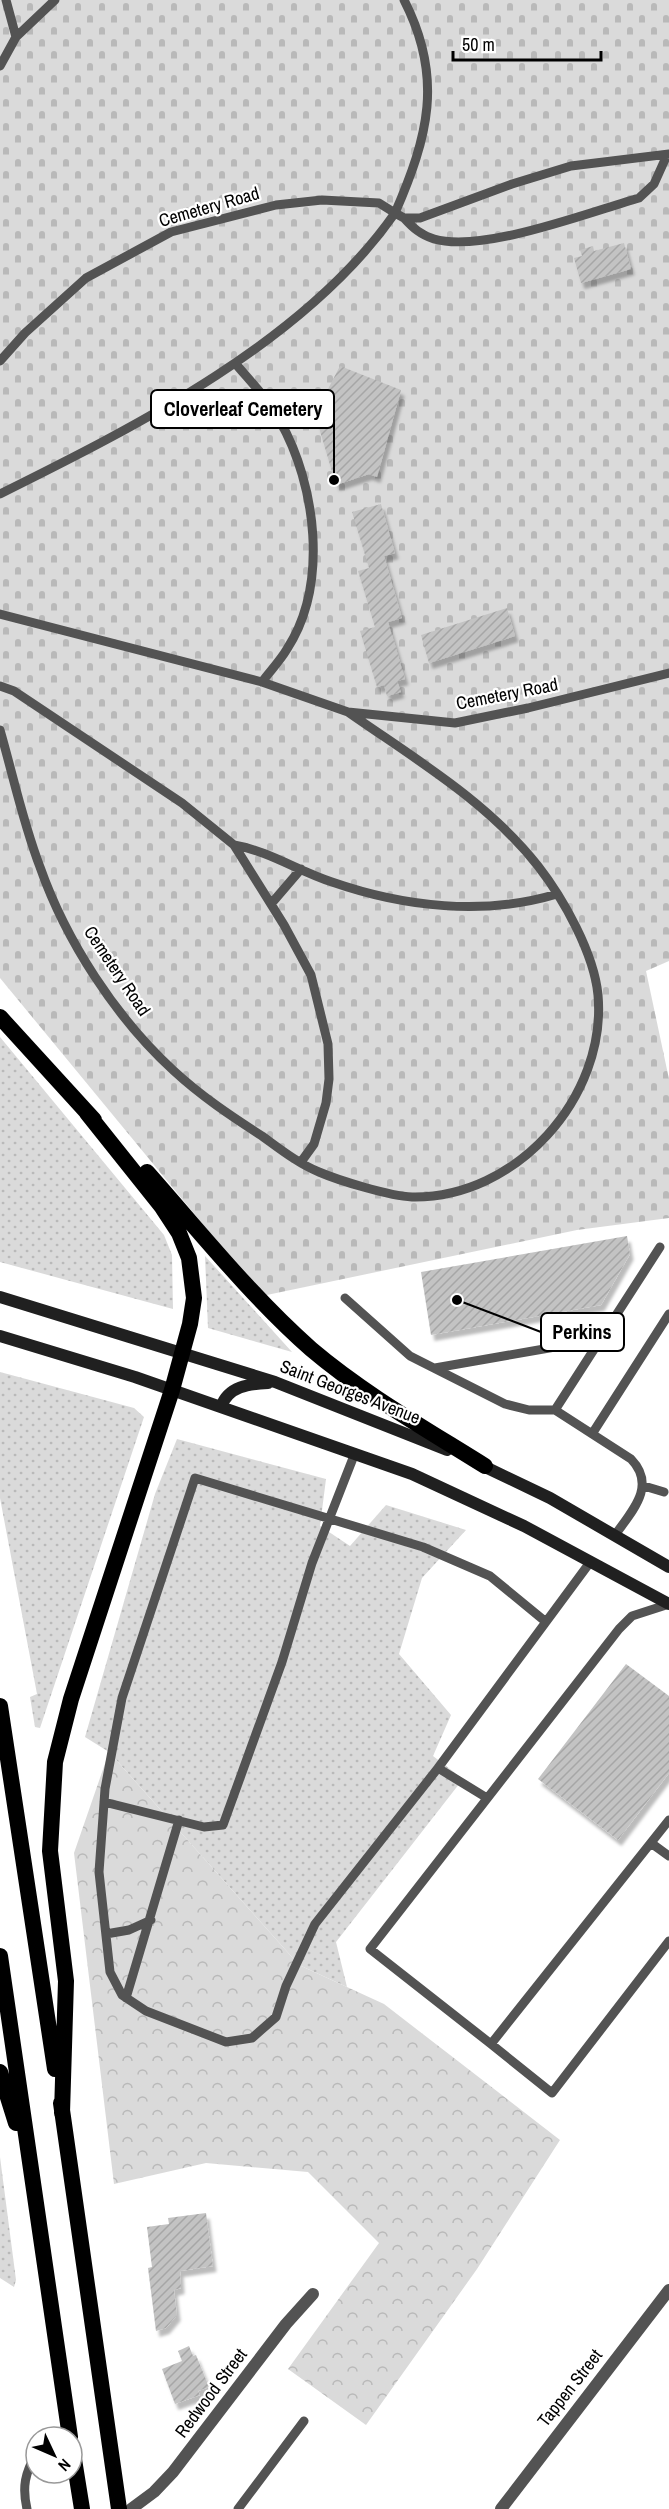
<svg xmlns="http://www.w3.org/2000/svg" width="669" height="2509" viewBox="0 0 669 2509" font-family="'Archivo Narrow',sans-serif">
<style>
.grass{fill:url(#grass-dots)}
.forest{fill:url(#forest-crowns)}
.cemetery{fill:url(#cemetery-stones)}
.building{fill:url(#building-hatch);filter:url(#shadow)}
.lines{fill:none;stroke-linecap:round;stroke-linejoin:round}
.service{stroke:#535353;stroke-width:9}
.minor{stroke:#535353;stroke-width:12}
.secondary{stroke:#202020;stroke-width:12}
.trunk{stroke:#000;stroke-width:16}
.labels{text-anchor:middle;stroke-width:4.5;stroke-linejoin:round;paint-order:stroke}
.street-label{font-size:18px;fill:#000;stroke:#fff}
.leader{fill:none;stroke:#000;stroke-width:2}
.callout-dot{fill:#000;stroke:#fff;stroke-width:2}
.callout{fill:#fff;stroke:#000;stroke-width:2}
.callout-label{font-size:20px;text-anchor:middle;font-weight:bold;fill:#000}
</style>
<defs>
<pattern id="grass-dots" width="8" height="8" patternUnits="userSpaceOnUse" patternTransform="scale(1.5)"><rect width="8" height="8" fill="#dadada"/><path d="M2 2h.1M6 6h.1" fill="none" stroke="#b9b9b9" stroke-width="1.8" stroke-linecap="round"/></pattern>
<pattern id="forest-crowns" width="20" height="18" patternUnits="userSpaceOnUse" patternTransform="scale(1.5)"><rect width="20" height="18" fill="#dadada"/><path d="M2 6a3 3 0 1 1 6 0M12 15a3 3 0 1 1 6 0" fill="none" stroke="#b9b9b9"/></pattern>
<pattern id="cemetery-stones" width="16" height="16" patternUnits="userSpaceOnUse" patternTransform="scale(1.5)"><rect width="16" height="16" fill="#dadada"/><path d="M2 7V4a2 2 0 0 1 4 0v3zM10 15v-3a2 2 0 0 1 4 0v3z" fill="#b9b9b9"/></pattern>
<pattern id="building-hatch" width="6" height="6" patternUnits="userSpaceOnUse" patternTransform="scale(1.5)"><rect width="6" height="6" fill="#c3c3c3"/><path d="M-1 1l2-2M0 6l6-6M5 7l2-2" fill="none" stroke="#a6a6a6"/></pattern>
<filter id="shadow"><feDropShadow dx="3.5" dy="6" stdDeviation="1.5" flood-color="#0004"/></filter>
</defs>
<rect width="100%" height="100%" fill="#fff"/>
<path class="grass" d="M0,1037L164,1235L172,1255L173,1309L0,1262Z
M205,1256L292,1352L208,1328Z
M0,1372L134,1408L144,1417L40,1728L35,1727L30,1697L37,1694L0,1498Z
M177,1439L326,1479L320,1526L350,1546L386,1505L466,1530L422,1578L399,1654L451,1715L433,1756L463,1779L336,1942L347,1987L299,1965L109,1752L85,1737L155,1494Z
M0,2157L16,2280L14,2287L0,2278Z"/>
<path class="forest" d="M109,1752L299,1965L384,2004L560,2140L477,2269L366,2425L288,2369L379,2243L308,2172L206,2163L114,2184L74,1853Z"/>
<path class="cemetery" d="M0,0H669V961L646,971L669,1079V1218L577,1230L262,1296L0,978Z"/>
<path class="building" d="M624,243L631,269L581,283L574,258L582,256L580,250L593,246L594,251Z
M340,366L401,390L377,477L369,474L336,485L315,414Z
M381,504L395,553L384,556L402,618L388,622L405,679L397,681L401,692L387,696L384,685L377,687L360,631L375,627L358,571L369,568L352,512Z
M507,608L515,636L429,663L421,635Z
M627,1236L630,1254L601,1305L431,1335L421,1272Z
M626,1664L669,1696V1773L618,1840L538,1779Z
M206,2213L213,2266L180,2271L181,2288L174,2290L177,2315L166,2328L156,2331L148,2268L152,2267L147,2227L169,2224L168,2218Z
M189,2346L193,2356L196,2355L209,2387L198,2391L200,2395L175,2404L162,2369L182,2361L178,2351Z"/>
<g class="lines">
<path class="service" d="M6,0L16,37
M404,0C444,78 428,137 395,213L404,218H420L512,184L571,166L669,154
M0,66L16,37L55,0
M404,218C413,228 421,235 434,239C483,253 587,213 639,198L654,184L667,155
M0,361L25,333L86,278L171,232L276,205L322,200L379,203L395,213C306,341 137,426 0,494
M235,363C250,381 269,400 280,421C316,485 329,584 287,649C280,661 270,671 262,682
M0,614L262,682L348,712L455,723L528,708L669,673
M0,686L14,691L182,803L234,845L284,925L311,975L328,1044L329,1079L326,1103L314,1144L301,1162
M0,730C13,775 23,823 40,867C66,941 116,1018 174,1071C201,1096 231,1116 262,1136C280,1149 299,1164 319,1172C340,1181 390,1196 412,1197C516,1199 607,1097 598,995C594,953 563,898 538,866C487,801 415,759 348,712
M234,845C269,851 298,871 332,882C404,907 484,916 557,894
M271,904L301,869
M345,1298L410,1356L505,1404L529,1410H555
M435,1368L601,1339
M592,1434L669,1314
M644,1486L664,1492
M615,1535C632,1511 657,1486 631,1459L555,1410L660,1247
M669,1604L632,1616L619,1629L370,1949L491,2044L669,1820
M438,1768L315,1924L286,1986L276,2017L252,2038L226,2042L146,2011L122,1995L110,1972L99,1872L105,1789L122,1698L195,1478L423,1547L490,1576L546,1622
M487,1798L438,1768L591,1561
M104,1802L204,1827L223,1825L282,1662L312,1563L355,1453
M651,1843L669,1856
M106,1934L129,1930L151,1920
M126,1998L179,1820
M491,2044L552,2093L669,1941
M27,2509C22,2487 25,2473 36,2454
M238,2509L304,2421"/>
<path class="minor" d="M131,2509L154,2492L173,2472L286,2324L313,2294
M501,2509L669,2290"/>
<path class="secondary" d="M0,1297L275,1382L447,1450
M0,1336L135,1377L412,1474L524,1526L669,1604
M221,1407C228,1386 249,1384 268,1383
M479,1464L550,1498L669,1567"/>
<path class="trunk" d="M0,1017L94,1120
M147,1172C200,1232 251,1296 311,1349C364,1394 426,1429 485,1466
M0,1706L55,2069
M0,1956L70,2437
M0,2072L16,2123
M61,2103L119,2509
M62,2113L66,1981L50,1851L55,1762L71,1699L172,1390L190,1324L194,1298L189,1258L179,1233L162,1207L87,1113
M72,2447L82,2509"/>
</g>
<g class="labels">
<g class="street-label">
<text transform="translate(209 207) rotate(-16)" y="6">Cemetery Road</text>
<text transform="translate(507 694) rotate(-11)" y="6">Cemetery Road</text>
<text transform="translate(117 971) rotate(56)" y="6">Cemetery Road</text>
<text transform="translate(350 1392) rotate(21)" y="6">Saint Georges Avenue</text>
<text transform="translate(570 2388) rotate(-52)" y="6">Tappen Street</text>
<text transform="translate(211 2393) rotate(-53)" y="6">Redwood Street</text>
</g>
</g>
<path class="leader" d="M334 480L334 409M457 1300L541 1332"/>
<g class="callout-dot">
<circle cx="334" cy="480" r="6"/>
<circle cx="457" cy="1300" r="6"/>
</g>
<g class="callout">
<rect x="151" y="390" width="183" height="38" rx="6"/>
<rect x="541" y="1313" width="83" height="38" rx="6"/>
</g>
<g class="callout-label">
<text x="243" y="416">Cloverleaf Cemetery</text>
<text x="582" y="1339">Perkins</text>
</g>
<g transform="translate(54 2455) rotate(134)"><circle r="28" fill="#ffffff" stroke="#999999" stroke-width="1.5"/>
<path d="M0-4.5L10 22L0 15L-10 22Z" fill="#000000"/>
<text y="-9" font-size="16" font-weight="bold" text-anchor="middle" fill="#000000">N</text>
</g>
<path d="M453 51v9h148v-9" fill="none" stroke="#000000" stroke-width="3"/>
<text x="462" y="51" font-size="18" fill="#000000" stroke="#ffffff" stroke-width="4.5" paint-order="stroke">50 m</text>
</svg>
